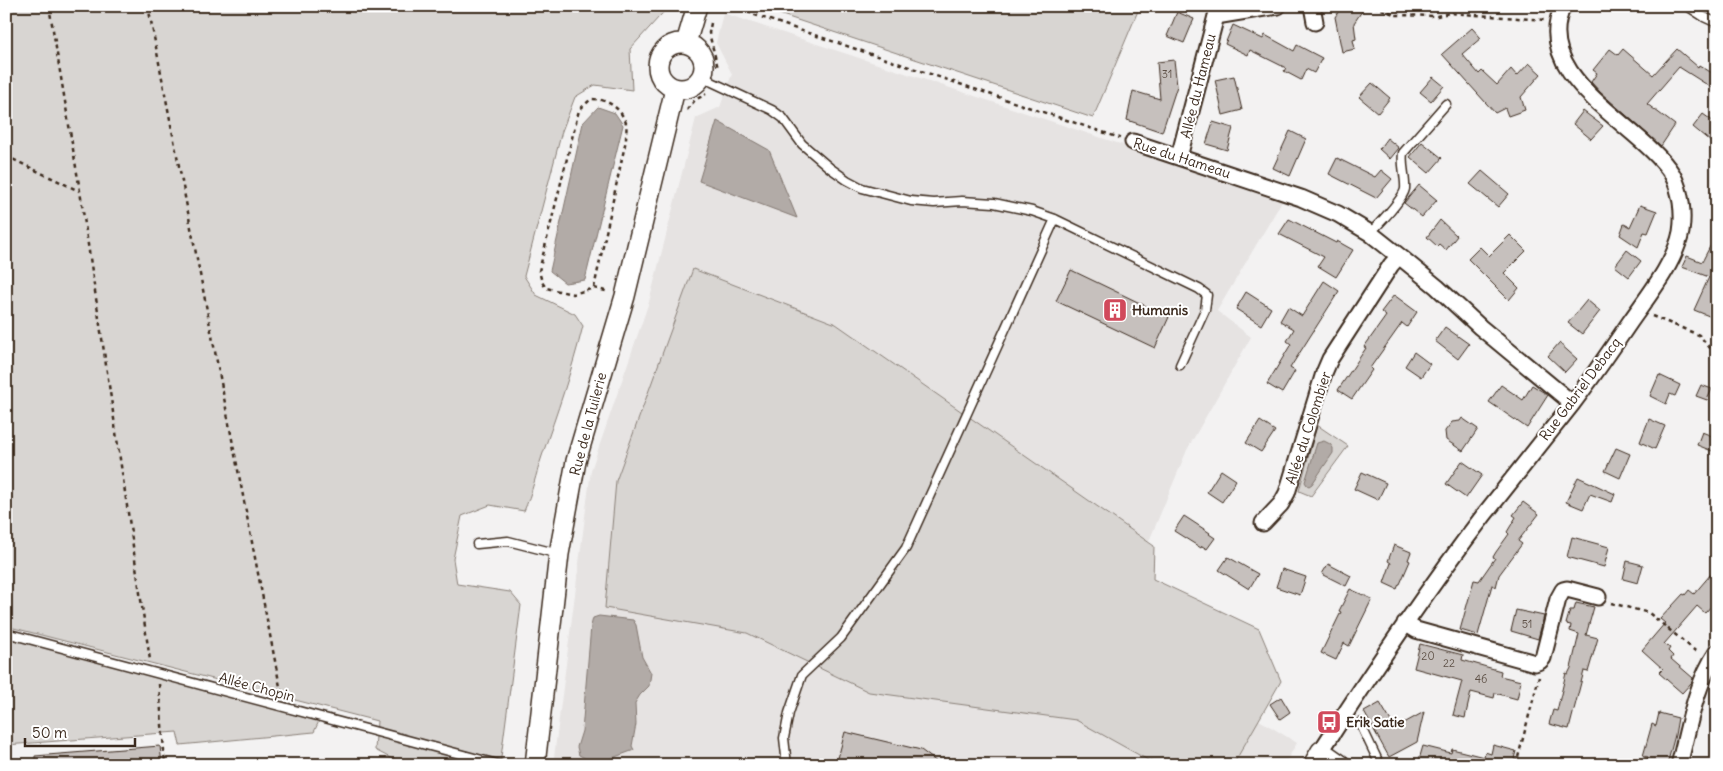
<svg xmlns="http://www.w3.org/2000/svg" width="1723" height="771" viewBox="0 0 1723 771" font-family="Delius,sans-serif">
<style>
.built{fill:#e6e3e2}
.green{fill:#d8d5d2;stroke:#8a8078}
.water{fill:#b2aba7;stroke:#827770}
.building{fill:#c6c0bd;stroke:#3b2a1e}
.lines{fill:none;stroke-linecap:round;stroke-linejoin:round}
.service-casing{stroke:#3b2a1e;stroke-width:11}
.minor-casing{stroke:#3b2a1e;stroke-width:19}
.tertiary-casing{stroke:#3b2a1e;stroke-width:22}
.path{stroke:#3b2a1e;stroke-width:2.5;stroke-dasharray:4 4;stroke-linecap:butt}
.service{stroke:#fff;stroke-width:8}
.minor{stroke:#fff;stroke-width:15}
.tertiary{stroke:#fff;stroke-width:19}
.labels{text-anchor:middle;stroke-width:4;stroke-linejoin:round;paint-order:stroke}
.number-label{font-size:11px;fill:#5e5046}
.street-label{font-size:14px;fill:#3b2a1e;stroke:#fff}
.poi-label{font-size:14px;font-weight:bold;fill:#3b2a1e;stroke:#fff;text-anchor:start}
</style>
<rect width="100%" height="100%" fill="#f3f2f2"/>
<filter id="ink" filterUnits="userSpaceOnUse"><feTurbulence type="fractalNoise" baseFrequency=".02" numOctaves="2"/><feDisplacementMap in="SourceGraphic" scale="10" xChannelSelector="R" yChannelSelector="G"/><feConvolveMatrix kernelMatrix="1 2 1 2 8 2 1 2 1" color-interpolation-filters="sRGB"/></filter>
<g filter="url(#ink)">
<path class="built" d="M723,13L1284,198L1217,311L1251,337L1187,450L1112,630L1297,743L1284,765H553L591,470L649,302L696,118L720,107L732,74L716,43Z"/>
<path class="green" d="M6,6H669L630,49L632,90L595,85L575,97L562,131L524,276L536,295L575,314L583,326C572,370 557,413 542,456C536,474 532,493 524,511L490,505L462,516L453,559L457,584L510,592L521,605L500,765H404L375,750L377,721L6,626Z
M762,6H1140L1093,118L764,9Z
M693,269L836,324L1154,546L1153,579L1259,629L1281,681L1233,765H1157L1076,720L869,692L747,633L605,608L616,481Z
M1317,425L1348,446L1311,496L1299,491Z
M6,637L319,721L314,732L180,745L177,732L6,745Z"/>
<path class="water" d="M598,107L615,113L623,125L585,280L565,283L550,271L583,123Z
M717,121L769,150L797,218L699,181Z
M1324,441L1330,444L1333,448V453L1312,484L1309,486L1307,485L1305,482L1317,443Z
M599,616L633,620L636,625L642,657L651,673L649,686L640,695L635,703L636,724L632,746L634,750L596,764L579,755L577,747L582,731L591,626L593,618Z"/>
<path class="building" d="M1342,6H1354L1362,11L1354,23L1356,39L1353,40L1355,49L1342,52L1335,17Z
M1177,12L1194,19L1184,43L1167,36Z
M1233,25L1263,39L1265,35L1294,51L1297,45L1322,58L1314,73L1306,69L1301,80L1284,71L1286,68L1250,50L1248,55L1225,44Z
M1472,28L1481,38L1462,54L1479,74L1482,71L1497,85L1511,69L1517,76L1529,63L1541,74L1521,97L1525,110L1508,116L1505,108L1495,113L1442,54Z
M1610,49L1618,55L1623,49L1653,75L1677,49L1698,67L1699,65L1717,76V91L1679,67L1647,104L1675,125L1661,146L1600,92L1591,82L1597,73L1593,70Z
M1174,60L1177,86L1162,132L1127,120L1133,91L1160,99L1157,62Z
M1234,76L1242,110L1223,115L1215,80Z
M1433,77L1444,86L1431,101L1420,92Z
M1372,83L1390,98L1378,113L1359,97Z
M1583,111L1603,126L1591,139L1573,124Z
M1703,114L1717,124V147L1693,127Z
M1213,122L1233,128L1227,150L1206,144Z
M1290,131L1306,139L1290,176L1273,168Z
M1387,138L1399,148L1390,159L1379,149Z
M1422,142L1442,158L1429,173L1410,157Z
M1337,158L1375,177L1381,170L1392,179L1376,198L1329,174Z
M1482,171L1509,194L1498,207L1470,184Z
M1419,185L1437,200L1422,217L1404,203Z
M1640,205L1657,211L1648,233L1644,232L1638,247L1620,235L1624,224L1630,227Z
M1289,219L1336,243L1337,241L1353,250L1336,277L1318,266L1324,257L1279,234Z
M1440,220L1457,236L1446,250L1439,244L1437,246L1427,237Z
M1717,233V312L1714,318L1694,310L1709,277L1682,267L1687,256L1702,262Z
M1510,235L1526,251L1504,273L1519,288L1509,300L1468,259L1480,247L1489,256Z
M1627,250L1641,261L1629,277L1615,266Z
M1071,270L1169,317L1155,348L1056,301Z
M1324,281L1339,291L1290,368L1295,371L1282,393L1267,384L1291,344L1287,341L1294,329L1280,321L1288,307L1302,316Z
M1246,292L1271,308L1261,325L1236,309Z
M1394,295L1417,312L1407,327L1402,323L1370,368L1372,370L1352,399L1338,390L1366,348L1364,347L1386,316L1381,312Z
M1587,300L1600,311L1582,334L1568,323Z
M1445,327L1469,344L1458,359L1435,341Z
M1559,343L1577,359L1565,372L1548,356Z
M1414,352L1430,364L1421,377L1405,366Z
M1659,375L1680,385L1675,396L1670,394L1666,404L1650,396Z
M1501,385L1523,400L1532,385L1548,395L1527,428L1489,402Z
M1701,385L1712,389L1707,400L1696,396Z
M1462,418L1478,429L1463,451L1446,440L1445,431L1452,422L1460,421Z
M1649,419L1665,426L1655,449L1640,442Z
M1260,421L1275,431L1261,452L1246,443Z
M1702,432L1717,438L1712,451L1697,445Z
M1616,448L1630,454L1620,478L1605,471Z
M1462,461L1482,475L1466,498L1446,484Z
M1221,470L1236,480L1222,502L1207,492Z
M1362,472L1386,483L1378,500L1354,489Z
M1578,477L1615,494L1612,502L1590,494L1583,509L1566,502Z
M1523,502L1539,514L1518,541L1522,544L1499,575L1496,587L1492,585L1478,635L1460,630L1474,580L1479,581L1495,558L1493,557L1496,552L1509,534L1507,532L1516,517L1513,515Z
M1184,516L1210,533L1209,534L1215,538L1207,549L1202,546L1201,548L1174,531Z
M1572,537L1609,547L1604,567L1567,557Z
M1394,545L1411,552L1408,560L1410,561L1400,584H1399L1397,589L1384,583L1391,563L1388,561Z
M1228,557L1258,574L1249,589L1219,570Z
M1627,561L1643,565L1638,583L1623,579Z
M1328,564L1351,576L1346,586L1322,574Z
M1717,567V596L1712,601L1714,603L1705,613L1697,606L1664,644L1670,648L1668,651L1673,656L1671,659L1693,678L1692,682L1682,693L1659,673L1663,669L1642,650L1665,623L1660,619L1683,594L1685,595L1689,590L1694,594Z
M1282,569L1306,577L1300,595L1276,587Z
M1350,589L1372,599L1349,646L1344,643L1336,660L1321,653L1341,612L1339,611Z
M1576,603L1594,607L1586,635L1598,638L1588,672L1584,671L1569,729L1549,724L1553,710L1557,711L1566,673L1568,674L1571,668L1579,634L1570,631L1571,625L1566,624L1570,610H1574Z
M1516,610L1544,616L1538,639L1511,631Z
M1420,644L1463,655L1462,660L1501,671L1500,676L1521,681L1517,699L1495,693L1494,698L1471,692L1465,718L1453,715L1462,681L1414,668Z
M1281,697L1290,712L1280,719L1270,704Z
M1380,703L1395,728L1424,712L1417,742L1389,757L1364,712Z
M1659,713L1678,718L1675,735L1667,765H1646L1648,757L1643,756L1652,724L1656,726Z
M845,732L921,750L941,765H850L837,762Z
M1493,745L1516,751L1514,759L1519,760L1518,765H1424L1418,763L1423,746L1451,753L1452,749L1484,757L1485,752L1491,754Z
M160,746L162,765H35V756Z"/>
<g class="lines">
<defs>
<path id="service" d="M1687,6L1704,17L1717,23
M703,75L712,82L772,110L783,118L802,144L830,168L847,180L862,188L911,201L934,203L962,201L994,203L1032,211L1055,219L1199,289L1207,295L1205,310L1180,365
M1370,233C1378,225 1403,199 1405,189C1406,178 1401,165 1403,153L1446,104
M477,544L508,541L559,554
M6,633L501,765
M1360,723L1380,765
M787,765L784,738L789,713L802,675L841,638L906,548L1055,219"/>
<path id="minor" d="M1312,6L1315,22
M1133,142L1301,198L1338,214L1370,233L1399,256L1437,287L1480,327L1572,403
M1179,157L1216,16L1278,6
M1263,523L1281,504L1287,493L1324,373L1330,359L1391,265L1399,256
M1405,623L1416,630L1535,663L1540,661L1543,658L1558,599L1563,590L1567,589L1598,597
M1321,751C1373,670 1426,591 1484,515C1513,478 1543,441 1572,404C1592,378 1611,350 1630,322C1648,296 1675,263 1681,232C1684,213 1681,191 1672,174C1642,125 1529,78 1563,6
M1679,765C1689,727 1695,685 1717,652"/>
<path id="tertiary" d="M658 66a23 23 0 1 1 46 0a23 23 0 1 1-46 0Z
M686,43L697,6
M535,765L559,554L576,461L625,296L675,89
M1313,765L1321,751L1341,765"/>
</defs>
<use href="#service" class="service-casing"/>
<use href="#minor" class="minor-casing"/>
<use href="#tertiary" class="tertiary-casing"/>
<path class="path" d="M49,6L80,191L150,660
M148,6L282,697
M741,6L752,14L1120,138
M1374,6L1396,15L1437,16L1449,13L1545,20
M711,23L709,33L718,68
M687,110L695,100L706,94
M6,156L79,191
M594,288L626,140C626,135 627,128 626,123C620,107 607,99 591,99L579,110L539,271L542,282L546,288L559,291L573,294L594,288L609,292
M1652,316L1699,335L1717,356
M1611,603L1649,613L1699,654
M159,684L165,765
M1516,765L1539,677"/>
<use href="#service" class="service"/>
<use href="#minor" class="minor"/>
<use href="#tertiary" class="tertiary"/>
</g>
</g>
<defs>
<symbol id="building-square" viewBox="-11 -11 22 22"><rect x="-9" y="-9" width="18" height="18" rx="4" fill="#d1495b" stroke="#fff"/><path d="M-4-6H4V6H1V3H-1V6H-4ZM-2.5-4.3h1.7v1.8h-1.7ZM.8-4.3h1.7v1.8H.8ZM-2.5-1h1.7V.8h-1.7ZM.8-1h1.7V.8H.8Z" fill="#fff"/></symbol>
<symbol id="bus-square" viewBox="-11 -11 22 22"><rect x="-9" y="-9" width="18" height="18" rx="4" fill="#d1495b" stroke="#fff"/><path d="M-5-6H5V4H4V6H2V4H-2V6H-4V4H-5ZM-3.5-4V0h7V-4ZM-3.5 1.2v1.5H-2V1.2ZM2 1.2v1.5H3.5V1.2Z" fill="#fff"/></symbol>
</defs>
<g fill-rule="evenodd">
<use href="#building-square" x="1101" y="296" width="28" height="28"/>
<use href="#bus-square" x="1315" y="708" width="28" height="28"/>
</g>
<g class="labels">
<g class="number-label">
<text x="1167" y="78">31</text>
<text x="1527" y="628">51</text>
<text x="1428" y="660">20</text>
<text x="1449" y="667">22</text>
<text x="1481" y="683">46</text>
</g>
<g class="street-label">
<text transform="translate(1198 86) rotate(-76)" y="5">Allée du Hameau</text>
<text transform="translate(1182 158) rotate(18)" y="5">Rue du Hameau</text>
<text transform="translate(1580 389) rotate(-53)" y="5">Rue Gabriel Debacq</text>
<text transform="translate(588 424) rotate(-75)" y="5">Rue de la Tuilerie</text>
<text transform="translate(1308 428) rotate(-72)" y="5">Allée du Colombier</text>
<text transform="translate(257 687) rotate(15)" y="5">Allée Chopin</text>
</g>
<g class="poi-label">
<text x="1132" y="315">Humanis</text>
<text x="1346" y="727">Erik Satie</text>
</g>
</g>
<rect width="1723" height="771" fill="none" stroke="#fff" stroke-width="25"/>
<rect x="12" y="12" width="1698" height="746" fill="none" stroke="#3b2a1e" stroke-width="2" filter="url(#ink)"/>
<path d="M25 738v8h110v-8" fill="none" stroke="#3b2a1e" stroke-width="2.5"/>
<text x="32" y="738" font-size="15" fill="#3b2a1e" stroke="#ffffff" stroke-width="4" paint-order="stroke">50 m</text>
</svg>
